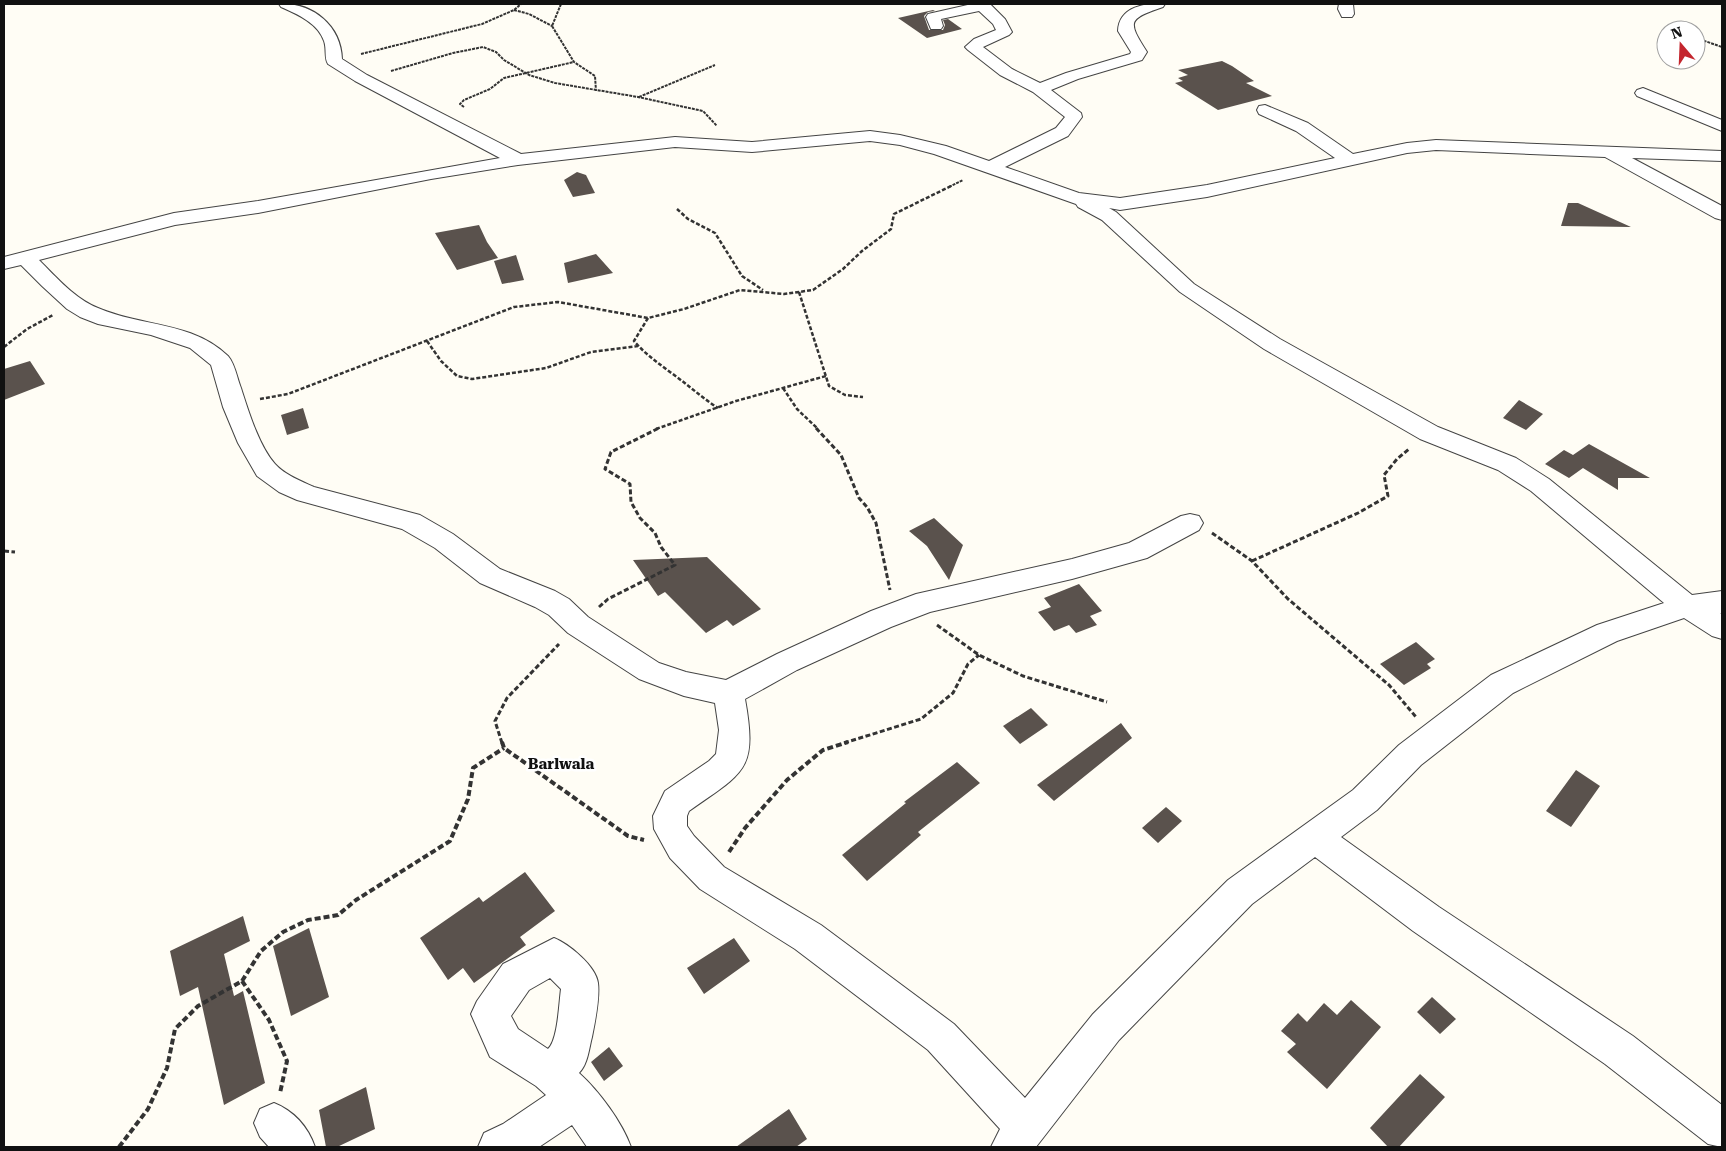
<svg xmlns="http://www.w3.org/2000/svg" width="1726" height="1151" viewBox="0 0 1726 1151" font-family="'Roboto Serif',serif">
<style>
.building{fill:#5a524d}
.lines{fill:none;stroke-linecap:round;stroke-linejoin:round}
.minor-casing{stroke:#444;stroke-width:2}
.path-far3{stroke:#333;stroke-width:2;stroke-dasharray:3 1;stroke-linecap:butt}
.path-far2{stroke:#333;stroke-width:2.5;stroke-dasharray:4 2;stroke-linecap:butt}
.path-far1{stroke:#333;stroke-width:3;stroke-dasharray:5 2.5;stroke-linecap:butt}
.path{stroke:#333;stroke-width:4;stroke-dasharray:6 3;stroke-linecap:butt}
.minor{fill:#fff;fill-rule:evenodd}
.labels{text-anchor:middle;stroke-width:5;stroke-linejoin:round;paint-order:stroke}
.quarter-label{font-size:15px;font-weight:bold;fill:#111;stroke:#fff}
</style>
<rect width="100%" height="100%" fill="#fffdf5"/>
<path class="building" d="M933,10L935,11L928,12L924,16L929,30H943L945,25L943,20L948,19L962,29L927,38L898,18Z
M1222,61L1232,66L1254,81L1246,83L1272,96L1218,110L1175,83L1183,81L1178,78L1188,75L1178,70Z
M577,172L586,175L595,193L573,197L564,180Z
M1568,203H1578L1631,227L1561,226Z
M479,225L487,242L498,258L457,270L435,233Z
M596,254L613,273L568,283L564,263Z
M516,255L524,280L502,284L494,261Z
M30,361L45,384L4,400V369Z
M1519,400L1543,414L1526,430L1503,418Z
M303,408L309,428L287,435L281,415Z
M1589,444L1650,478H1618V490L1583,468L1569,478L1545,464L1564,450L1573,455Z
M934,518L963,545L949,580L927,546L909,531Z
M707,557L761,609L733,626L727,620L706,633L665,592L658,596L633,560Z
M1079,584L1102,611L1090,616L1097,625L1076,633L1069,625L1054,631L1038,612L1051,607L1044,598Z
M1416,642L1435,659L1427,664L1431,668L1404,685L1380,664Z
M1031,708L1048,725L1020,744L1003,726Z
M1121,723L1132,738L1054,801L1037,785Z
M957,762L980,783L918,832L921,835L867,881L842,855L906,803L904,802Z
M1576,770L1600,786L1571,827L1546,811Z
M1166,807L1182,821L1158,843L1142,828Z
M525,872L555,911L520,937L526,945L474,983L463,968L448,980L420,938L479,897L483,902Z
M243,916L250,941L224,954L234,996L243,991L265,1083L224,1105L198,987L180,996L170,951Z
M309,928L329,997L291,1016L273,946Z
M734,938L750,961L704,994L687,968Z
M1432,997L1456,1019L1440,1034L1417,1012Z
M1351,1000L1381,1027L1327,1089L1287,1052L1296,1044L1281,1031L1298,1013L1307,1022L1324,1003L1337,1015Z
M609,1047L623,1066L604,1081L591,1062Z
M1420,1074L1445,1097L1399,1147H1388L1370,1128Z
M366,1087L375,1129L337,1147H326L319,1110Z
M789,1109L807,1139L796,1147H736Z"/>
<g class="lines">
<defs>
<path id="minor" d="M279,4C312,2 341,25 342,59L367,75L521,154L675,137L752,142L870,131L900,135L946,146L989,161L1056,128L1065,117L1033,92L1000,75L968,50L965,47L974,39L996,30L993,24L979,11L941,19L943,26L941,29H931L926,17L928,14L972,4H990L1005,19L1012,32L1009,35L983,47L1012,69L1040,83L1066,73L1130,54L1131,52L1118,31C1119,6 1146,3 1165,4L1163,7C1128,19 1127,21 1147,52L1142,60L1078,79L1051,90L1081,113L1082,117L1068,136L1005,167L1079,193L1120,198L1207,185L1335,158L1296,131L1259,114L1257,110L1259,106L1265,105L1308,123L1353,154L1407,143L1436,140L1722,151V161L1632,158L1722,206V220L1715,218L1605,157L1436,150L1407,153L1207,197L1120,210L1109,208L1116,212L1194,284L1280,339L1438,427L1516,458L1549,479L1692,595L1722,591V613H1720L1722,614V639L1712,636L1684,618L1617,641L1513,693L1421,765L1377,810L1341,837L1439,907L1633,1036L1722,1105V1147L1708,1144L1605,1064L1413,931L1315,857L1252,904L1119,1040L1036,1147H991L1000,1129L928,1050L795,949L700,889L670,858L654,829L653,816L665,791L709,761L716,754L719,730L715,703L684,696L639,679L568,633L549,615L535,607L480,583L435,548L402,529L297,500L279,492L257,476L238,443L223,407L211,365L190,348L151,335L98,324L80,317L67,309L42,286L21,265L4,269V257L174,213L258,201L500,158L355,81L328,64C324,58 327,49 324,41C318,23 297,14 281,7ZM870,141L900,145L934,154L1076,204L1078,207L1102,220L1180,292L1264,349L1420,439L1498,470L1531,491L1664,603L1597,625L1491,675L1399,745L1353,790L1228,880L1093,1014L1025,1098L954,1024L821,925L724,867L694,836L687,826V816L689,811C744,772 758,771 745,699L797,670L891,627L930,612L1072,579L1147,558L1199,530L1203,523L1199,516L1190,514L1181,516L1129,543L1072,559L916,594L871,611L777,654L726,680L686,672L659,663L588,617L569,599L555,591L500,569L453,534L420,515L314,487C301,481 285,475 275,464C259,446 248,410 241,388C237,378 235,364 228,356C192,321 141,327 98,308C75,299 56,277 39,260L175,225L258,213L431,179L518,165L675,147L752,152Z
M1339,4H1353L1354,14L1352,17H1342L1338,9Z
M1643,88L1722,120V131L1637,96L1635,93L1637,90Z
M554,938C569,944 596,966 598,983C600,998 595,1022 592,1037C589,1048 588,1064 579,1073C599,1091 622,1122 631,1147H587L572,1125L539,1147H478L484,1133L503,1124L546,1095L536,1086L490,1057L471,1014L477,1001L503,964ZM550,978L561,989C559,1003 558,1040 548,1049L518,1029L511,1016L529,990Z
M274,1103C294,1111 308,1127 315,1147H269L260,1137L254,1123L260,1109Z"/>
</defs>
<use href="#minor" class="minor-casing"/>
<path class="path-far3" d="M561,4L552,26L574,62L595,76L596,91
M514,10L529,14L552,26
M1696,38L1722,47
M361,54L482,24L514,10L521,4
M391,71L453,53L483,47L496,52L504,60L529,75L555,83L638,97L703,111L717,126
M639,97L715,65
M464,107L460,104L464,100L490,89L504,78L574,62
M949,187L963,180"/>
<path class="path-far2" d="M677,209L688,219L715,233L742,276L763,290
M799,292L829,386L845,395L863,397
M648,318L634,341C645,354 657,362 670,372C687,384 701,397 718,408
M427,341L441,361L457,376L472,379L546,368L591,352L638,346
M4,347L27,329L53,315
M783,388L797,409L818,429
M260,399L288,394L514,307L558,302L648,318L684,309L740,290L784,294L813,290L843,269L862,251L891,229L894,214L951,186
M656,429L736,401L826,376"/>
<path class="path-far1" d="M816,428L841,455L859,498L867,507L876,523L890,590
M1212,533L1252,561L1288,599L1389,685L1416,717
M4,551L15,552
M1252,561L1358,513L1388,496L1384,475L1397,459L1409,449
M599,607L608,599L675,565L661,547L655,533L640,518L631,502L630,484L605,469L611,452L659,428
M937,625L979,655L1023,676L1107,702
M502,743L495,721L507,698L559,644
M844,743L921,719L953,693L968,664L979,655"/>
<path class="path" d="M502,742L504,748L628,836L644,840
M729,852L745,828L787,780L823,750L848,742
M242,981L269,1020L287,1061L280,1093
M119,1147L148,1109L167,1068L175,1029L198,1006L242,981L261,951L283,932L308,920L338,915L356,900L450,841L468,799L473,768L504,748"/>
<use href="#minor" class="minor"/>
</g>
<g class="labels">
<g class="quarter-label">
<text x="561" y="769">Barlwala</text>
</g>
</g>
<rect width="1726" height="1151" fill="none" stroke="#111111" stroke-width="10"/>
<g transform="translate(1681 45) rotate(341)"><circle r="24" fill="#ffffff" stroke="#a0a0a0"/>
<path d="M0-4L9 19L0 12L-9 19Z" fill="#c4262e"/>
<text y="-8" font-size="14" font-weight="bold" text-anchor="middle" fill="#111111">N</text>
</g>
</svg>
